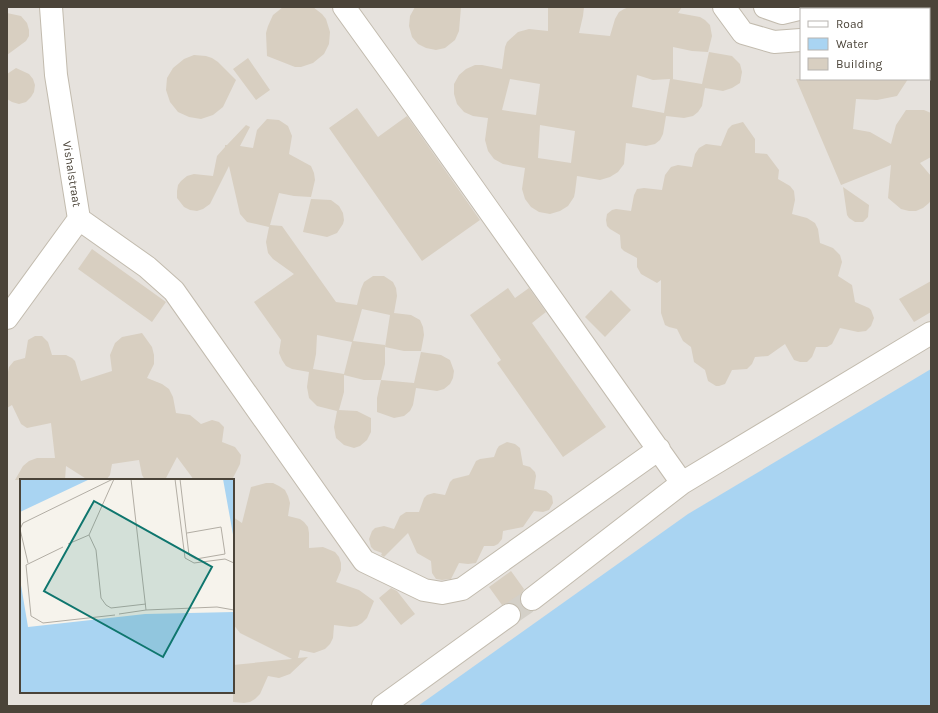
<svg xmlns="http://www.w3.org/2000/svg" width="938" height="713" viewBox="0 0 938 713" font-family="Karla,sans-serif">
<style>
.industrial{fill:#e6e2dd;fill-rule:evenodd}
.water{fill:#a9d4f2}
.building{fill:#d8cfc1;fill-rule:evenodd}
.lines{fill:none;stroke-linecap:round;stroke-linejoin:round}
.minor-tunnel{stroke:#d4d0c8;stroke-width:22;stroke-dasharray:22 11;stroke-linecap:butt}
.minor-casing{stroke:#c2bbae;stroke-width:24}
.minor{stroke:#fff;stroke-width:22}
.labels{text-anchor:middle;stroke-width:3.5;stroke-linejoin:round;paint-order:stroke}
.street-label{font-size:12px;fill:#4b4439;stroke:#fff}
.inset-road{fill:none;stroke:#b2ada4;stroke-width:1}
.view{fill:#0f766e;fill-opacity:0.15;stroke:#0f766e;stroke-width:2}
.inset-edge{fill:none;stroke:#4b4439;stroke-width:2}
</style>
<rect width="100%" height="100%" fill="#f6f3ec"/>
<path class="industrial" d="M7,7H931V416L483,706H7ZM801,9H929V79H801ZM21,480H233V692H21Z"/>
<path class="water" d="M931,369V706H418L688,514Z"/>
<path class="building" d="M283,7H313L322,14L326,19L330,32L329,44L324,54L313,63L301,67H295L267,56L266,33L268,26L273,15Z
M415,7H461L459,31L455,40L445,48L436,50L426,48L418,44L412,37L409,26L410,16Z
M548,7H584L583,16L579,33L610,36L615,19L619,12L624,9L629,7H682L678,13L700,17L705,20L710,25L712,36L708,52L692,51L673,47V79H672L702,84L709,52L732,56L740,64L742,72L740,83L732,88L723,91L705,88L702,106L698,112L693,116L684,118L666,116L663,134L660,140L655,144L646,146L626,143L624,164L618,172L610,177L600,180L577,176L575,192L574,197L568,206L560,211L550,214L539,212L531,207L525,199L522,189L525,168L503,164L494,159L488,151L485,140L488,118L473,116L464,112L457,104L454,94V84L459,75L466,69L475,65H482L502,69L505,47L507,42L518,32L529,29L548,31ZM637,75L653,80L670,79L664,113L632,107ZM510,79L540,84L536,115L502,110ZM540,125L575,131L571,163L538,158Z
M7,13L21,16L27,23L29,30V36L26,41L7,55Z
M194,55L206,56L212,58L218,62L236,80L223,107L213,115L201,119L189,117L178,112L170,102L166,90L167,78L173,68L184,59Z
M248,58L270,90L256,100L233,69Z
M16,68L29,74L33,79L35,85L34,92L31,97L26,102L19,104L12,102L7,99V74Z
M796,79H908L897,96L877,100L856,99L853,129L870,132L891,144L896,125L906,110H924L931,113V157L920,163L931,176V200L929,203L923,208L916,211H909L901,209L888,198L891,165L841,185Z
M357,108L378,137L407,116L480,220L422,261L329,128Z
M267,119L279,120L288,126L292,136L289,154L311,166L314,173L315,180L311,197L294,196L279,193L270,225L282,226L336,302L357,305L361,289L364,282L373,276H384L393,282L396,288L397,296L394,313L411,315L420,320L423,327L424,335L421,351H404L385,347L390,315L362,309L353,341L385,345V364L381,380H364L344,375V392L339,410L357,411L371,418V432L367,440L360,446L354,448L344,445L336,438L334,427L337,411L317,406L309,398L307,387L309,372L292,369L286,366L282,360L279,353L281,340L254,302L294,274L273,259L268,253L266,242L269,227L247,222L240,214L229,166L210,204L203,209L197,211L190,210L184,207L177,198V191L178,185L181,181L187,176L194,174L213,176L217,156L225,147V145H227L246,125L250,127L240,146L253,148L257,130ZM317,335L352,342L344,374L313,369L316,354Z
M743,122L755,139V153L767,154L779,170L778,179L790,186L794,191L795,200L792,214L807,218L815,223L818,229L820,243L833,248L840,255L842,262L838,276L852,285L855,302L869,308L871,310L874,318L871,326L866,331L858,332L840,328L832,344L827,347H816L812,357L807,362H800L794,360L785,344L768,356L755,357L752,364L747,369L732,370L725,384L719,386H716L708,381L705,370L694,362L691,347L683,341L677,329L669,327L665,325L661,313V280L657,283L641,274L637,267V258L624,251L621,248L620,235L610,229L607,226L606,220L607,214L612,210L616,209L631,211L634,195L637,189L644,188L662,190L665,175L671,167L678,165L692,167L695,154L699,148L706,144L721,146L728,129L732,125Z
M843,187L869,205L868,217L863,222H855L849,218L847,215Z
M311,199L331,200L339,206L343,213L344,220L343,224L337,233L327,237L303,232Z
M92,249L166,302L152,322L78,269Z
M931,281V312L914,322L899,299Z
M508,288L515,298L529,288L546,312L532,323L606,427L563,457L497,363L501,360L470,315Z
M611,290L631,310L605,337L585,317Z
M142,333L152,347L154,355V364L147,378L162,384L169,389L173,397L176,413L190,415L201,424L212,420L219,422L224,427L222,442L235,447L241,455L240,464L232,480H194L177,457L165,480H145L142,475L139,460L112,464L110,475L106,480H88L66,466L65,480H15L23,466L29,461L37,458H55L51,423L27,428L21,424L12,405L7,408V377L9,367L14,361L25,358L28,340L35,336H42L48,342L52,355H66L72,358L75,361L81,381L112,371L110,355L115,343L122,337Z
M421,352L441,355L450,360L454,371L453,378L450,384L444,389L437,391L416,388L413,405L410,411L404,416L394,418L377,412V398L381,380L414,383Z
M507,442L515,444L520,448L523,465L530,467L535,472L536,476L534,489L546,491L552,496L553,503L549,510L543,512L534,511L523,527L503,531L502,539L498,544L494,546H484L476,563L468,564L459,563L451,579L442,580L436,579L432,573L431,561L417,553L408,533L384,557L381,555L382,553L374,550L371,547L369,539L372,531L375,528L384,526L394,529L400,516L406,512H419L424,498L427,495L434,493L445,495L450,482L453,479L469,475L476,461L480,459L494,457L497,449L499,446Z
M266,483H273L279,486L285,490L288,496L290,503L288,516L300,519L304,522L308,527L309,533V548L323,547L335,552L339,557L341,563V570L336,582L359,590L374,601L367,618L362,623L357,626L350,627L334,625L333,638L330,644L325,649L314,653L300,650L298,658L308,657L290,674L279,678L268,676L260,694L255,699L250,702L244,703L233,702V665L292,659L240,633L233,624V517L242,523L251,487Z
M511,571L524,589L521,594L520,600L522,606L525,609L521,612L519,607L514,603H507L502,605L489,587Z
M391,588L397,591L415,614L401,625L379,598Z"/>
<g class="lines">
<path class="minor-tunnel" d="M509,615L532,599"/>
<defs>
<path id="minor" d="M344,7L398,82L682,483
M724,7L743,33L774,42L801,40
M765,7L782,13L807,7
M856,9L858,7
M79,219L147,267L174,291L364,561L424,590L442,593L462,589L659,449
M7,318L79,219L56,75L51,7
M532,599L682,483L931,333
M383,706L509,615"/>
</defs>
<use href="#minor" class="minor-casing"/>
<use href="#minor" class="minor"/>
</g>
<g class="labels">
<g class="street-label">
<text transform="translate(72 174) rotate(81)" y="4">Vishalstraat</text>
</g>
</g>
<g transform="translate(20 479)">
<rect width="214" height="214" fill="#f6f3ec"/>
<path d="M0,0H70L0,33ZM203,0H214V61ZM0,100L8,148L125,135L214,133V214H0Z" fill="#a9d4f2"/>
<path class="inset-road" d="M111,0L126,131M155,0L165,79L174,84L205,80L214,84M160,0L169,76L176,80L205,75L201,48L167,54M69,56L76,71L81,119L86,126L91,129L126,125M48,65L69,56L94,0M43,68L6,86L11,137L23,144L95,136M8,84L0,50L3,44L93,0M99,135L126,131L197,128L214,131"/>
<path class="view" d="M74,22L192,88L143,178L24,112Z"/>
<rect width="214" height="214" class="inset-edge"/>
</g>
<rect width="938" height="713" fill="none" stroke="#4b4439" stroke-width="16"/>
<rect x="800" y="8" width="130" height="72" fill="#ffffff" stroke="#b7b4b0"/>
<rect x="808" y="21" width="20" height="6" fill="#ffffff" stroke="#b7b4b0"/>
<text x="836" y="28" font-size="12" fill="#4b4439">Road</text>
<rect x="808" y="38" width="20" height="12" fill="#a9d4f2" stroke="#b7b4b0"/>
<text x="836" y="48" font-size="12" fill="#4b4439">Water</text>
<rect x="808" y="58" width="20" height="12" fill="#d8cfc1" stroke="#b7b4b0"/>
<text x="836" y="68" font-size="12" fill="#4b4439">Building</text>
</svg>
